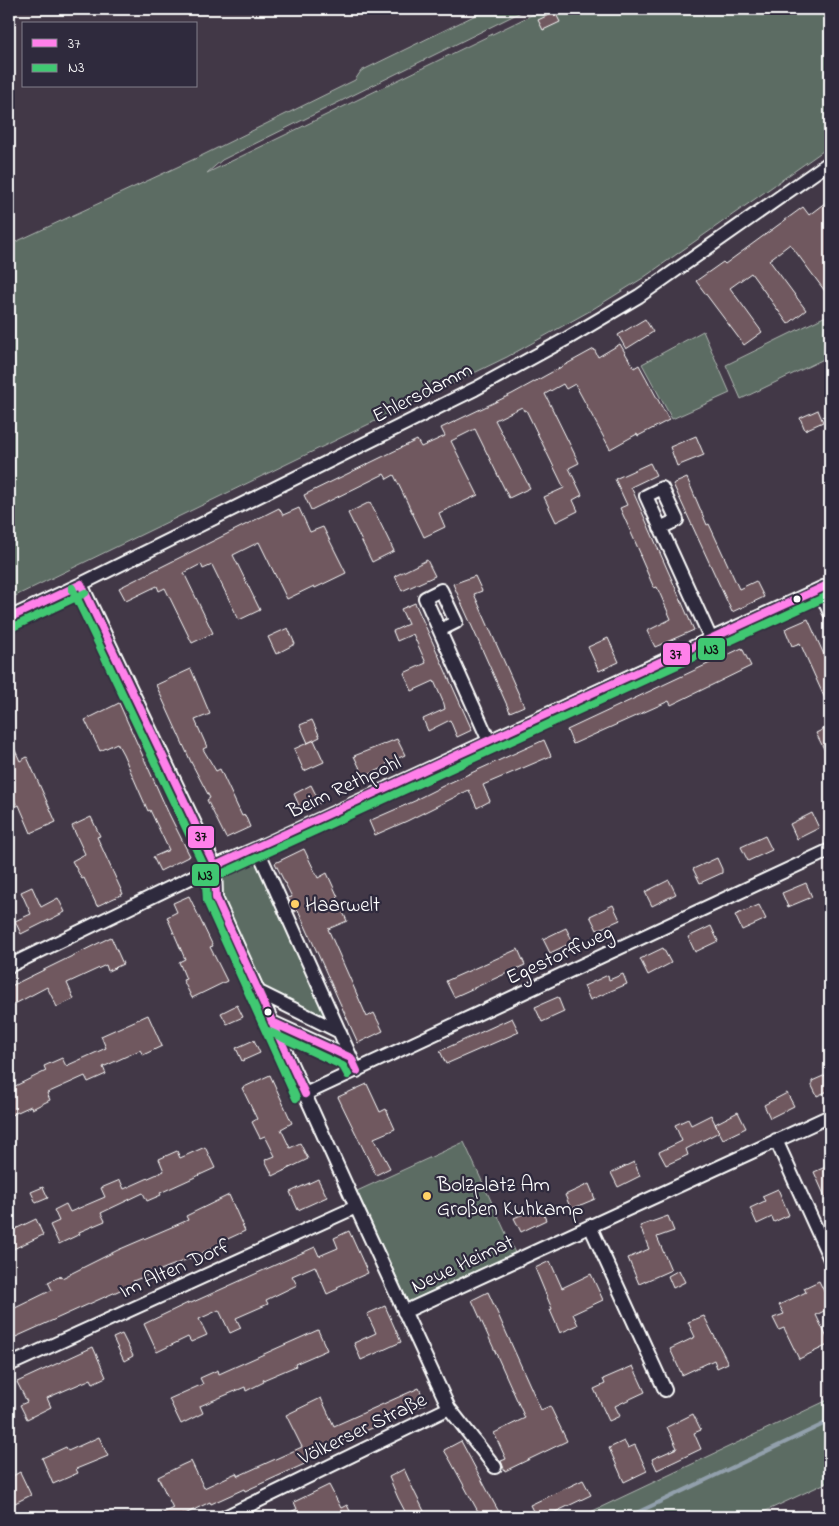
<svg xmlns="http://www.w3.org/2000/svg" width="839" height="1526" viewBox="0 0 839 1526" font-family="'Indie Flower',sans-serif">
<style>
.green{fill:#5c6c63;stroke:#aeb6b1}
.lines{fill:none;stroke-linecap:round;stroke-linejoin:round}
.stream{stroke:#92a0ac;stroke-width:4}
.building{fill:#6f585e;stroke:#fff}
.minor-casing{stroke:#fff;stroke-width:16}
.minor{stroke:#2f2a3d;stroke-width:12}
.bus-1-casing{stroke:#2f2a3d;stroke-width:11}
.bus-2-casing{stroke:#2f2a3d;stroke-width:11}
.bus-1{stroke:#ff80ea;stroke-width:8}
.bus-2{stroke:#40c872;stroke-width:8}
.bus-dot{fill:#fff;stroke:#2f2a3d;stroke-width:2}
.poi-dot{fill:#ffd166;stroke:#2f2a3d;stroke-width:2}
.labels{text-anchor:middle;stroke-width:4.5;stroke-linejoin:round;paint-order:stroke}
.street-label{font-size:21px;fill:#fff;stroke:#2f2a3d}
.poi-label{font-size:21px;fill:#fff;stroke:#2f2a3d;text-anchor:start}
.line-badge{stroke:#2f2a3d;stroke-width:2}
.pale-badge-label{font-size:14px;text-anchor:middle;font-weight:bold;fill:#111}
</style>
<rect width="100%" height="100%" fill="#423847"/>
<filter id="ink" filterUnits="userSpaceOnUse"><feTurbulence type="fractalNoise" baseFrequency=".02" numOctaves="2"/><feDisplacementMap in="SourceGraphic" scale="10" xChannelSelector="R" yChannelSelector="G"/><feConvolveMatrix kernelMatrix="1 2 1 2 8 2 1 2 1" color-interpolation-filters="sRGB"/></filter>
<g filter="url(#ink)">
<path class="green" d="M488,9H527L222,160L207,173L544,9H830V146L643,278L588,312L507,357L9,599V245L203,155L355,80L361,71Z
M830,314V356L741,399L726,365Z
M703,331L730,393L672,419L642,364Z
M250,859L257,864L328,1020L265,988L226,909L220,890L222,872Z
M464,1142L515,1253L408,1302L357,1191Z
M830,1399V1481L753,1517H580Z"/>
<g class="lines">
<path class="stream" d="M628,1517L830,1421"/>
</g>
<path class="building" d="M555,12L560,22L543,30L538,20Z
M830,199V298L790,244L769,260L806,310L788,324L751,273L730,288L762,332L744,345L696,281L723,262L725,264L803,207L809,215Z
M645,319L653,332L626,349L618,335Z
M620,344L634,368L639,365L669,420L638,436L637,434L610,449L575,384L566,389L563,384L545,394L579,463L569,468L582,495L573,500L578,511L556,522L544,497L564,488L526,410L524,411L522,407L495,420L530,488L509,498L475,429L451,441L478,495L439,513L445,527L424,537L394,475L387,479L384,474L311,510L304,495L417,440L421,447L445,436L441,428L512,394L594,349L598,357Z
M818,410L823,422L805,430L800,418Z
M696,436L704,455L677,466L670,447Z
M650,463L656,475L631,487L694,630L655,647L647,631L671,619L657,587L654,588L640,556L641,555L620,508L627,505L615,479Z
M687,478L707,525L709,524L739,589L756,581L764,597L732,612L673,484Z
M370,502L394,551L372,562L348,513Z
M279,508L283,515L299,508L310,532L323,527L346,573L315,588L314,586L287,599L259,542L233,555L260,610L239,620L212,565L203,569L201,564L184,573L213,633L192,643L165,588L159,591L157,586L126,601L119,588Z
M427,560L435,576L402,591L395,576Z
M475,576L482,591L474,594L524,706L510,712L453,584Z
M415,603L472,730L457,737L450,720L428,731L423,719L445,709L444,704L434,681L412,691L404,673L426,663L413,634L397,641L393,631L408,624L401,609Z
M808,619L830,668V673L825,675L830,686V710L800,643L792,646L785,629Z
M288,628L295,644L276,654L268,637Z
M608,638L619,662L599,671L588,647Z
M742,648L751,666L671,705L669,701L573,744L567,730Z
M191,669L210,714L195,720L207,747L203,749L216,771L220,769L242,816L245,815L250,827L226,838L207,800L210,798L191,762L156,685Z
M119,703L168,812L190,856L160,871L153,857L169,850L150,810L148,811L123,754L117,743L100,751L85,720Z
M312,720L320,737L308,743L300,725Z
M830,726V761L816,733Z
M9,737L20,761L27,757L56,822L31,833L19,805L17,806L9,789Z
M397,739L405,755L386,764L387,766L364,777L354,756Z
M314,740L324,762L304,771L294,749Z
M544,740L551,756L483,785L490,801L477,808L469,790L407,821L375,835L369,821L417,800V799L449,783Z
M311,785L320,803L302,812L294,794Z
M812,813L819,828L797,839L790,824Z
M91,817L100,836L97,837L123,894L97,906L84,878L82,879L72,861L85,854L72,826Z
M765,836L772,850L748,861L741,847Z
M304,849L318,878L327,873L338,897L337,898L347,921L328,929L367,1017L374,1013L383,1031L358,1043L298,910L295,912L288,898L292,897L275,863Z
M717,858L722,869V873L700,883L693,869Z
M669,880L676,894L652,906L645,892Z
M806,883L812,897L788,907L782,893Z
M32,887L41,907L58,898L65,912L21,934L15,921L31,914L21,892Z
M189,896L213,946L210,947L227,981L192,998L183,980L186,979L179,962L185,959L167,917L177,912L173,903Z
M613,905L620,920L597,930L590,916Z
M759,905L766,919L742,930L735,915Z
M711,926L718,941L695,952L688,937Z
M566,928L573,942L550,953L543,939Z
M111,937L123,964L108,971L106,965L67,983L74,999L57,1007L47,987L9,1007V987Z
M663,948L671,963L648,975L640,959Z
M518,949L525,965L454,997L446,981Z
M623,974L627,984L590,1000L584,986L608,975L609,980Z
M558,997L564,1012L542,1022L535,1007Z
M237,1005L243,1017L227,1024L221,1013Z
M148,1015L162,1046L143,1055L140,1050L103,1067L106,1074L88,1082L85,1076L47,1093L50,1100L32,1109L31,1106L9,1116V1089L46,1071L44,1066L62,1058L66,1066L106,1048L101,1036Z
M512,1018L519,1032L446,1064L440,1051Z
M254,1040L260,1053L242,1061L236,1048Z
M830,1073V1090L817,1096L812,1086V1081Z
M270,1075L292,1123L281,1129L290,1148L300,1143L308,1159L273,1176L265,1160L275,1156L265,1136L260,1138L252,1122L257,1119L242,1088Z
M367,1084L380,1112L386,1109L395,1129L374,1138L390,1168L376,1175L338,1097Z
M787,1093L794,1106L770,1118L764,1105Z
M738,1112L746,1128L723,1139L715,1124Z
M711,1115L719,1132L686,1149L688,1155L666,1165L659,1152L682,1141L675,1125L688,1119L691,1125Z
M205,1147L215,1168L160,1193L161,1195L147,1201L143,1193L101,1213L105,1221L79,1232L80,1234L59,1244L50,1225L59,1221L54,1210L66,1204L70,1212L105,1197L101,1188L120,1180L124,1189L164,1171L159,1159L177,1151L180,1158Z
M634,1162L640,1176L618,1187L611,1173Z
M830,1165V1208L814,1172Z
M318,1179L327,1197L298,1210L290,1192Z
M589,1184L595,1199L571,1209L565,1195Z
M43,1187L48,1198L36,1203L31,1192Z
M778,1189L789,1215L774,1222L772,1217L757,1224L750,1208L765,1201L762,1196Z
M229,1195L245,1231L219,1243V1245L191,1258L133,1281L134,1283L118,1291L9,1340V1311L52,1290L48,1282L61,1276L62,1278L118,1250L188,1220L186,1216Z
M540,1206L546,1220L521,1232L514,1218Z
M668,1216L674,1231L657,1237L671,1270L639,1284L628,1258L649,1249L640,1226Z
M36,1219L43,1235L9,1251V1232Z
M349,1231L368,1273L337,1287L338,1289L327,1294L315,1266L292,1276L297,1285L266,1300L268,1304L236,1318L241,1328L230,1333L219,1310L199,1319L207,1335L191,1342L188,1337L157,1352L144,1324L190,1302L191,1303L315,1247L319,1256L338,1248L334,1238Z
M550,1261L562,1288L591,1274L603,1300L573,1314L578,1325L560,1333L550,1310L552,1309L535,1268Z
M679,1270L685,1282L673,1288L668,1276Z
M819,1281L830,1304V1308L816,1315L830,1344L799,1359L784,1328L779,1330L773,1318L784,1314L779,1305L806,1292L804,1288Z
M488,1292L541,1410L550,1406L567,1441L505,1471L501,1461L506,1459L494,1433L525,1418L472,1300Z
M385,1306L401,1342L361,1360L354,1343L376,1333L367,1314Z
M704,1316L728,1363L717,1368L714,1360L682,1375L670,1349L695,1337L688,1322Z
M318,1330L327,1350L295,1364L296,1366L263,1380L264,1382L246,1391L245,1387L200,1406L203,1413L181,1424L169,1399L203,1384L200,1378L218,1370L219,1374Z
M122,1334L133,1356L124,1361L113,1338Z
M93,1347L106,1377L93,1383L91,1379L47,1398L51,1407L27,1419L20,1405L27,1402L17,1382Z
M633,1366L645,1392L615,1406L620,1416L609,1421L594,1389L605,1384L603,1379Z
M419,1388L426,1404L341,1442L340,1440L315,1451L306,1456L309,1462L245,1491L244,1489L211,1504L210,1502L179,1517H155L173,1508L158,1477L182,1465L191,1461L204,1488L236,1473L238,1476L302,1447L286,1415L321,1398L334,1426Z
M693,1414L701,1430L694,1433L701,1449L657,1470L652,1459L677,1448L667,1427Z
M99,1437L108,1456L76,1469L78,1473L53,1484L42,1458L66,1447L68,1451Z
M461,1441L494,1503L502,1517H481L450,1460L444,1450Z
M624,1441L628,1448L635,1445L647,1471L624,1482L609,1448Z
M404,1469L414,1491L427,1517H408L398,1498L389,1477Z
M20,1472L31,1495L9,1506V1478Z
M583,1480L591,1495L545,1517H536L530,1505Z
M329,1485L341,1508L347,1505L353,1517H279L297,1509L294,1502Z"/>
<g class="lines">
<defs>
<path id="minor" d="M660,528L677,520L662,488L646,496L711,639
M81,584L215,866L216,898L356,1207L449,1408L495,1467
M819,589L830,613
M9,618L81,584L475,389L568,338L639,296L830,162
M440,630L456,622L441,590L425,598L489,741
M257,848L357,1071
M9,966L215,866L257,848L830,584
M259,992L340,1032
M272,1022L351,1058
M305,1094L830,850
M776,1140L830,1259
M590,1226L665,1390
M404,1312L830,1116
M9,1365L356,1207
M225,1517L449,1408"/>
</defs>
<use href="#minor" class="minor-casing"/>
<use href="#minor" class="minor"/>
<defs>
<path id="bus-1" d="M81,584L215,866L216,898L305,1094
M9,618L81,584
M215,866L830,584
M272,1022L351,1058L357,1071"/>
<path id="bus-2" d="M72,588L205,868L207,901L296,1098
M13,627L85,593
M219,875L830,595
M268,1031L343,1066L348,1075"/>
</defs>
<use href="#bus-1" class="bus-1-casing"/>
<use href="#bus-2" class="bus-2-casing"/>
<use href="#bus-1" class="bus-1"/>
<use href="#bus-2" class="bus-2"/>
</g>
</g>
<g class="bus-dot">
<circle cx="797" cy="599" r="4.5"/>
<circle cx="268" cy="1012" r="4.5"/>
</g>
<g class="poi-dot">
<circle cx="295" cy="904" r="5"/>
<circle cx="427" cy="1196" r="5"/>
</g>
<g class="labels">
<g class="street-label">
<text transform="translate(422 392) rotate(-27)" y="7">Ehlersdamm</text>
<text transform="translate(344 786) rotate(-25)" y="7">Beim Rethpohl</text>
<text transform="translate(559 954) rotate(-25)" y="7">Egestorffweg</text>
<text transform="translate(462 1263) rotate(-25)" y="7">Neue Heimat</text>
<text transform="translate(174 1268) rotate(-24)" y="7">Im Alten Dorf</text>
<text transform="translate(362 1428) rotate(-26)" y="7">Völkerser Straße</text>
</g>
<g class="poi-label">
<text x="305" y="911">Haarwelt</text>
<text x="437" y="1191">Bolzplatz Am<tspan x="437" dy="24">Großen Kuhkamp</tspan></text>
</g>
</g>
<g class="line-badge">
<rect x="697" y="637" width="29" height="24" rx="5" fill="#40c872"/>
<rect x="662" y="642" width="29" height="24" rx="5" fill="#ff80ea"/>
<rect x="187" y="825" width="28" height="24" rx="5" fill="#ff80ea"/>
<rect x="191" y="863" width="29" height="24" rx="5" fill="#40c872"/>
</g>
<g class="pale-badge-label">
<text x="711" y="654">N3</text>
<text x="676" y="659">37</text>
<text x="201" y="841">37</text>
<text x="205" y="880">N3</text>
</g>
<rect width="839" height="1526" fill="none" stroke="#2f2a3d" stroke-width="30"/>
<rect x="15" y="15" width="809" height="1496" fill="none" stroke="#fff" stroke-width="2" filter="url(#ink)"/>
<rect x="22" y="22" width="175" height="65" fill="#2f2a3d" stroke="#827f8b"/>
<rect x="32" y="39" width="25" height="8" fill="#ff80ea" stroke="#827f8b"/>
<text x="68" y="48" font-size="15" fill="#ffffff">37</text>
<rect x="32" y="64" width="25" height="8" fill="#40c872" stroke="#827f8b"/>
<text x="68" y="72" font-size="15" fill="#ffffff">N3</text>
</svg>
